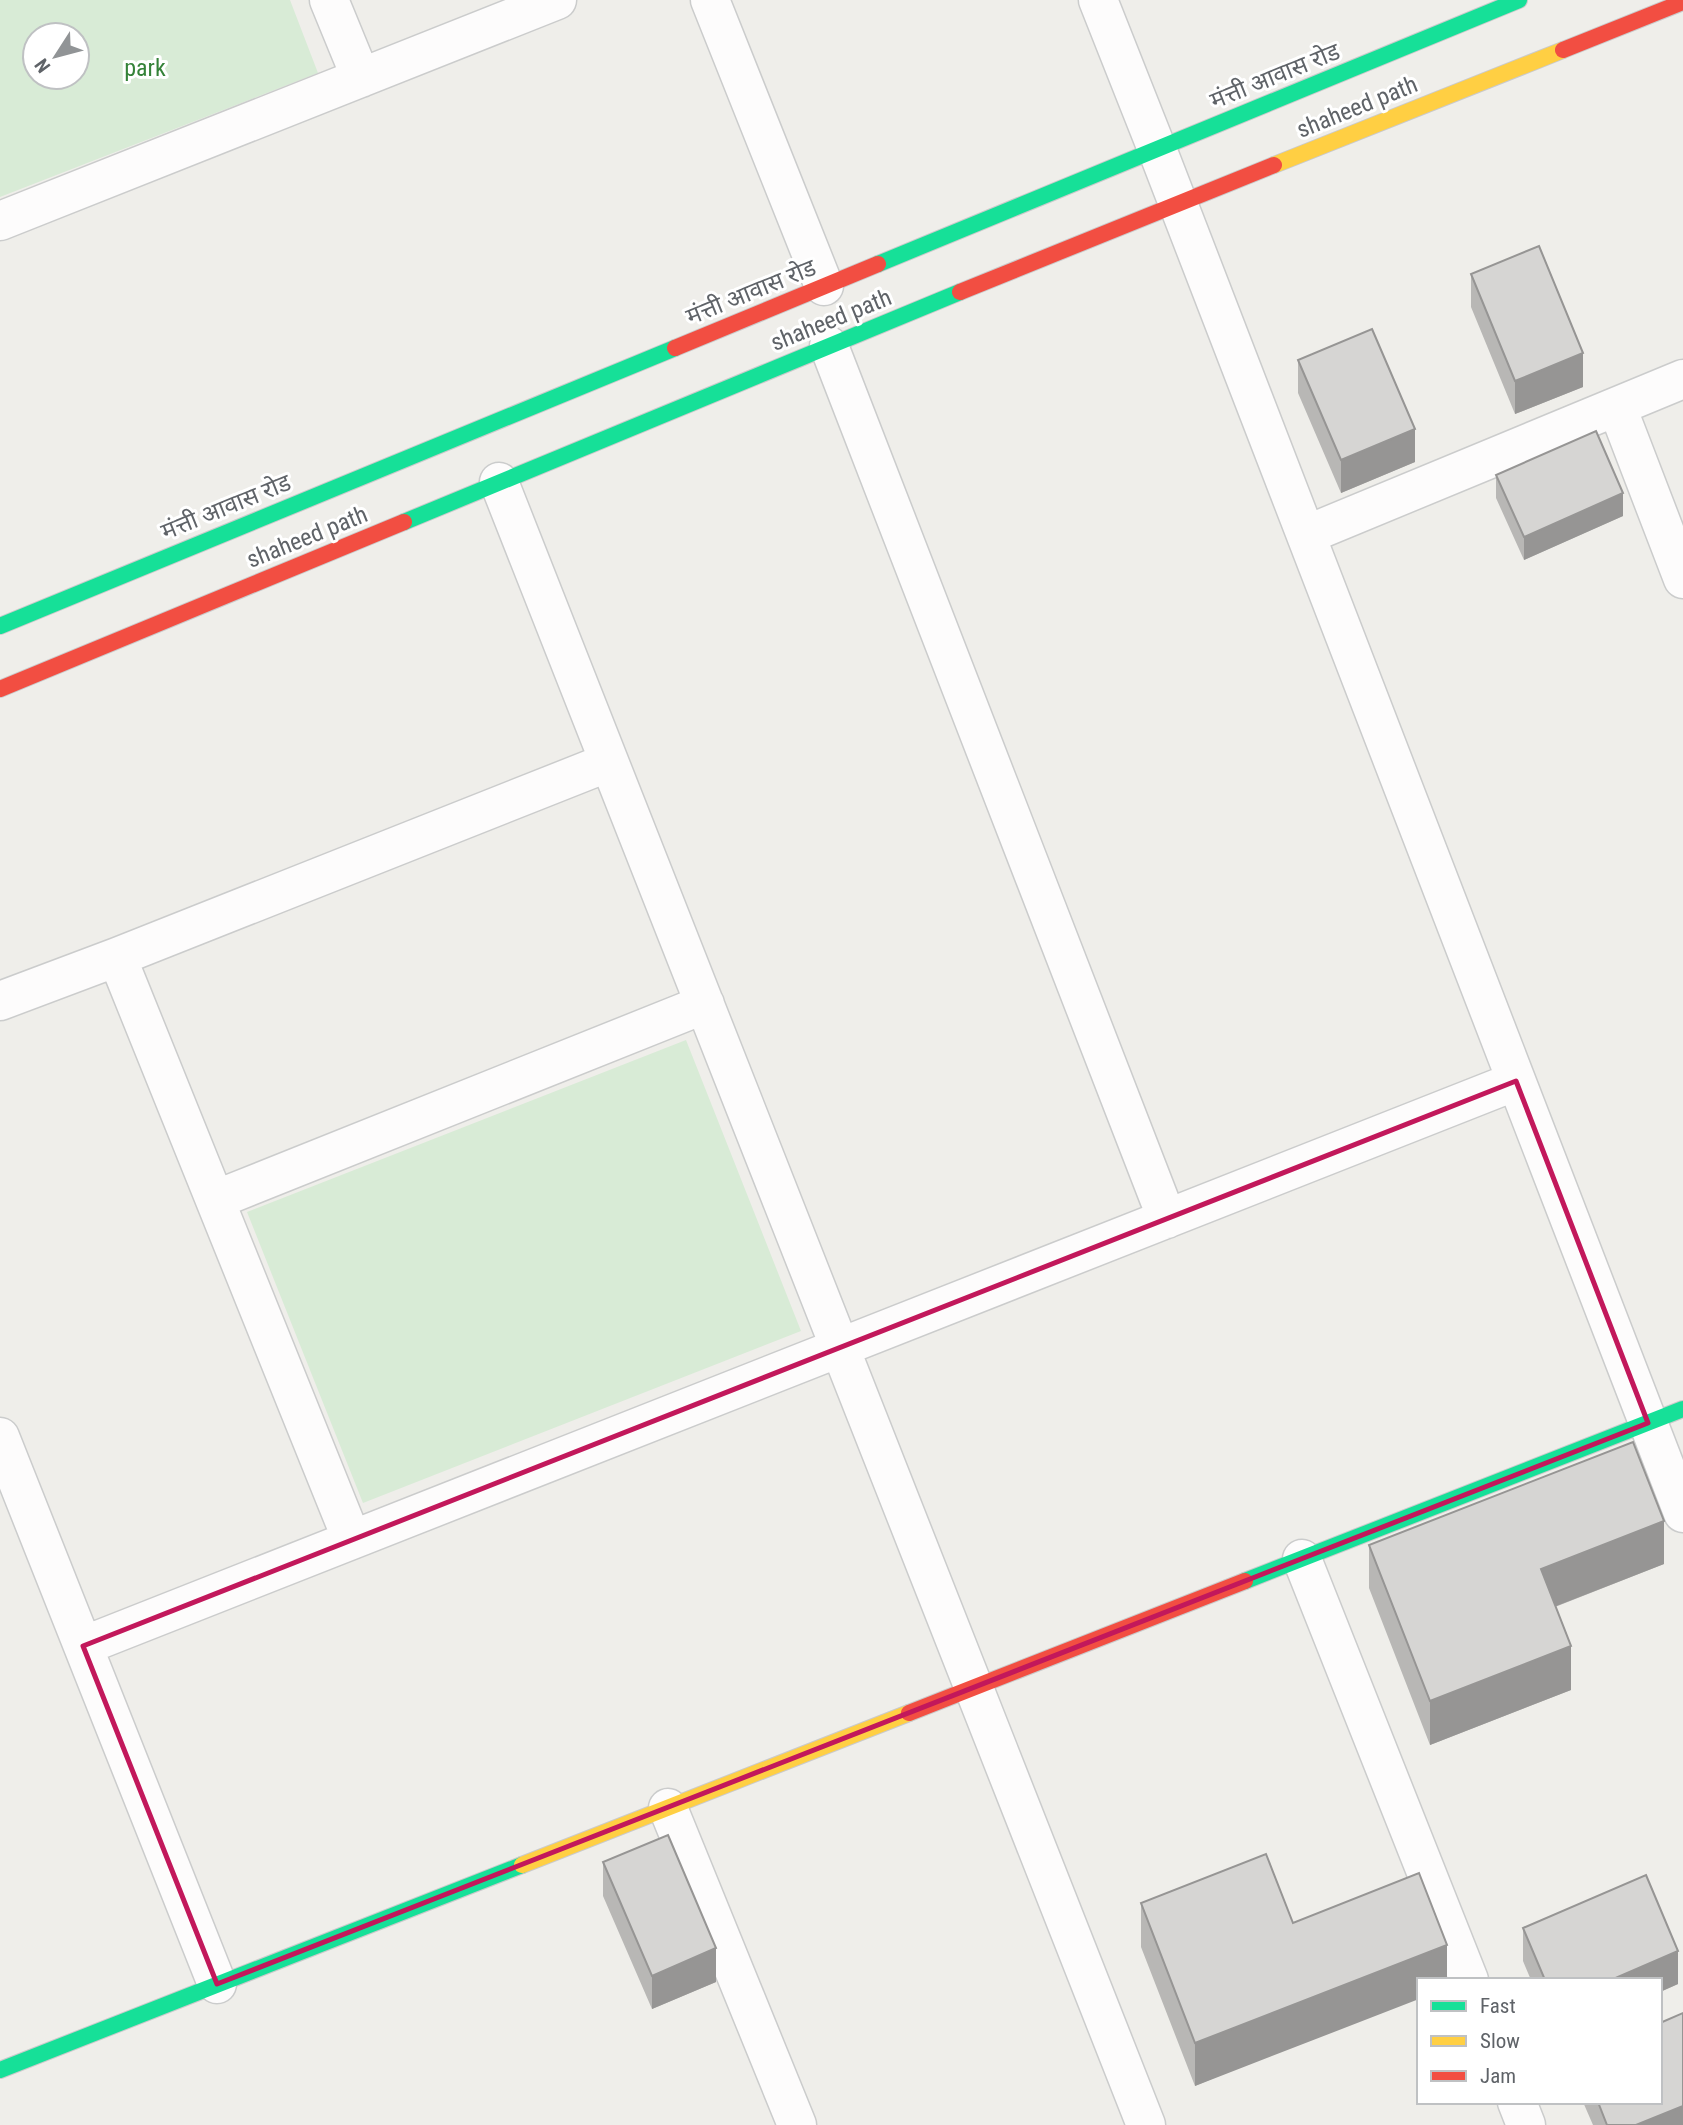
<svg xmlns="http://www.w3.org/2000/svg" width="1683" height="2125" viewBox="0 0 1683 2125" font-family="'Roboto Condensed','Noto Sans Devanagari',sans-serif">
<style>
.green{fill:#d8ebd6;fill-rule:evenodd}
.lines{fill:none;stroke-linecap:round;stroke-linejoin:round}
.street-casing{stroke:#cbcccc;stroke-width:41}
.fast-casing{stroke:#cacacb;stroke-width:18}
.slow-casing{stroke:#cacacb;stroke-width:18}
.jam-casing{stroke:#cacacb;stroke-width:18}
.street{stroke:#fdfcfc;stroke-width:38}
.fast{stroke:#16e098;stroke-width:16}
.slow{stroke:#ffcf43;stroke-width:16}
.jam{stroke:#f24e42;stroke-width:16}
.wall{fill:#b8b7b5}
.shaded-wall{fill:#969594}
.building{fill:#d6d5d3;stroke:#969594;stroke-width:2}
.marked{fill:none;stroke:#c2185b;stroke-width:5;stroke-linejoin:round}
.labels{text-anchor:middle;stroke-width:6;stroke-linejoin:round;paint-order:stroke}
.park-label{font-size:24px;fill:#348238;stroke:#fff}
.street-label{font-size:24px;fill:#5f6368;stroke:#fff}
</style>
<rect width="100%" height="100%" fill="#efeeea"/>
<path class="green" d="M0,0H290L318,73L0,197ZM35,35H77V77H35Z
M686,1040L801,1331L363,1503L247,1212Z"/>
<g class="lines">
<defs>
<path id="street" d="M329,0L361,78
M710,0L824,286
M1098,0L1157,149L1683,1513
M0,221L557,0
M829,346L1167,1219
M1617,407L1683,579
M499,482L1146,2125
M1306,535L1683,379
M117,957L352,1540
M0,1001L117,957L609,762
M215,1200L705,1004
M0,1437L217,1984
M1302,1559L1469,1980
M83,1646L1516,1081
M668,1808L797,2125
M1517,2102L1526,2125"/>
<path id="fast" d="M878,264L1519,0
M404,522L960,292
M0,626L675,348
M1245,1581L1683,1409
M0,2070L522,1865"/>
<path id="slow" d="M1274,165L1563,50
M522,1865L909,1713"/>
<path id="jam" d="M1563,50L1683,2
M960,292L1274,165
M675,348L878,264
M0,689L404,522
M909,1713L1245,1581"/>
</defs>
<use href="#street" class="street-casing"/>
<use href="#fast" class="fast-casing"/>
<use href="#slow" class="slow-casing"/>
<use href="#jam" class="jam-casing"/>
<use href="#street" class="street"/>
<use href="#fast" class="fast"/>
<use href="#slow" class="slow"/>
<use href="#jam" class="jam"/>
</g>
<path class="wall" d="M1471,274L1583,387L1515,414L1471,307Z
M1298,360L1415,462L1341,493L1298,393Z
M1496,475L1623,516L1524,560L1496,498Z
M1369,1545L1664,1564L1555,1607L1571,1690L1430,1745L1369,1588Z
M603,1862L716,1982L652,2009L603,1896Z
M1141,1903L1293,1923L1447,1980L1195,2086L1141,1947Z
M1523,1928L1678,1984L1660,1992V1980H1531L1523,1961Z
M1583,2102H1660L1683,2125H1593Z"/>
<path class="shaded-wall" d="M1583,353V387L1515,414V381Z
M1415,429V462L1341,493V460Z
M1623,493V516L1524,560V537Z
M1664,1521V1564L1541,1612V1569Z
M1571,1646V1690L1430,1745V1701Z
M1447,1945V1980H1419V1999L1195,2086V2043Z
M716,1948V1982L652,2009V1976Z
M1678,1951V1984L1660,1992V1980H1611Z
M1683,2106V2125H1636Z"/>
<path class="building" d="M1539,246L1583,353L1515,381L1471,274Z
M1372,329L1415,429L1341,460L1298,360Z
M1596,431L1623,493L1524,537L1496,475Z
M1633,1442L1664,1521L1541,1569L1571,1646L1430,1701L1369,1545Z
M668,1835L716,1948L652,1976L603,1862Z
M1266,1854L1293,1923L1419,1873L1447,1945L1195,2043L1141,1903Z
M1646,1875L1678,1951L1611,1980H1545L1523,1928Z
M1683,2013V2106L1636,2125H1607L1598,2102H1660V2023Z"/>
<path class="marked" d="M1516,1081L1648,1423L217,1984L83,1646Z"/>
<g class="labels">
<g class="park-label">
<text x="145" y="76">park</text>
</g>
<g class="street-label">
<text transform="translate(1275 76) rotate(-22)" y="8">मंत्ती आवास रोड</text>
<text transform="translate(1357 107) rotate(-22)" y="8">shaheed path</text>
<text transform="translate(751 292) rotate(-22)" y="8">मंत्ती आवास रोड</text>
<text transform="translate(831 320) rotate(-22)" y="8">shaheed path</text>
<text transform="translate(226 507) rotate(-22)" y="8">मंत्ती आवास रोड</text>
<text transform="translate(307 537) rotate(-22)" y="8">shaheed path</text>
</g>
</g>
<rect x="1417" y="1978" width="245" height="126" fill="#ffffff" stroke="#bfc1c3" stroke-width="2"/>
<rect x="1431" y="2001" width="35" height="10" fill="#16e098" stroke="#bfc1c3" stroke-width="2"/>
<text x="1480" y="2013" font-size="21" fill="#5f6368">Fast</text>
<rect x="1431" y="2036" width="35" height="10" fill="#ffcf43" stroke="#bfc1c3" stroke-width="2"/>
<text x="1480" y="2048" font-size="21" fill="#5f6368">Slow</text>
<rect x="1431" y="2071" width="35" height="10" fill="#f24e42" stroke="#bfc1c3" stroke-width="2"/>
<text x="1480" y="2083" font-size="21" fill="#5f6368">Jam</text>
<g transform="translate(56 56) rotate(234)"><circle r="33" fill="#ffffff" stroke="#bfc1c3" stroke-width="2"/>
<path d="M0-5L12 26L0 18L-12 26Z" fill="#919496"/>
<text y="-10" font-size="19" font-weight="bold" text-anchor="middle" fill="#5f6368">N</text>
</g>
</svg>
